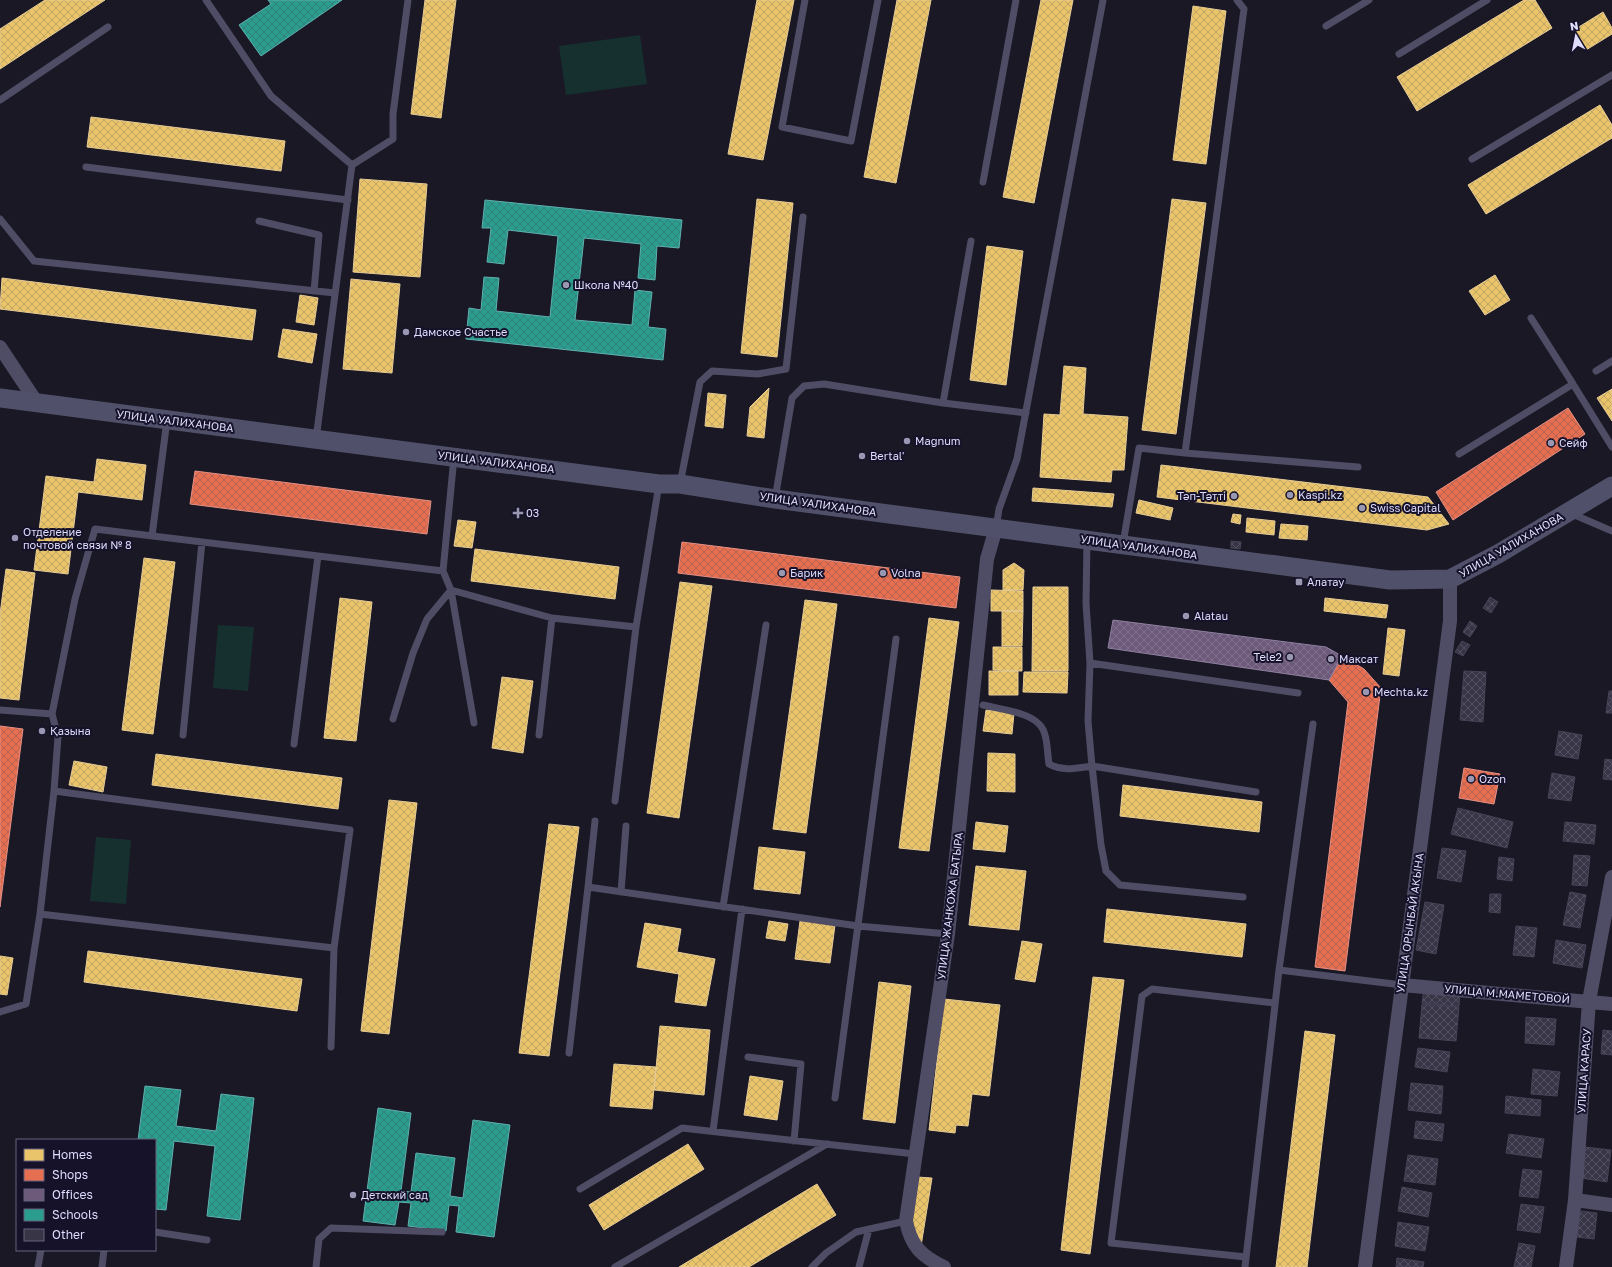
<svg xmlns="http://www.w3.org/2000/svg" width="1612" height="1267" viewBox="0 0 1612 1267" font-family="'Golos Text',sans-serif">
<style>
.garden{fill:#163030}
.homes{fill:url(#homes-cross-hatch);stroke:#e6cb96}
.shops{fill:url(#shops-cross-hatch);stroke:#e59085}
.offices{fill:url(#offices-cross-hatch);stroke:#8f80a2}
.schools{fill:url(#schools-cross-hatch);stroke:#60b0b0}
.building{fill:url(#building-cross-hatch);stroke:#454357}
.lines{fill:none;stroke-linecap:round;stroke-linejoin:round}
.lane{stroke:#4e4d65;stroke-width:7}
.street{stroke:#4e4d65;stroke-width:14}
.secondary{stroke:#51506a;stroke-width:19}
.poi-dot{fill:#9a97b2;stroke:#15122a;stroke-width:1.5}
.labels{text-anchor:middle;stroke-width:4;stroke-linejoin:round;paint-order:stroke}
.poi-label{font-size:11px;fill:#dfdcfe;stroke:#15122a;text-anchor:start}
.street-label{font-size:11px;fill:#dfdcfe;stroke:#15122a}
</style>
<defs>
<pattern id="homes-cross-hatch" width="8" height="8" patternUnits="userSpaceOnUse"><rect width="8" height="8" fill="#e9c46a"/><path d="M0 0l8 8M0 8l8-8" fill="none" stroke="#c0a462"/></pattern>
<pattern id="shops-cross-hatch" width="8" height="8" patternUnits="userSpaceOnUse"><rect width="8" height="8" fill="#e76f51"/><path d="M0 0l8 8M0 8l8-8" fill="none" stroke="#b66250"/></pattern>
<pattern id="offices-cross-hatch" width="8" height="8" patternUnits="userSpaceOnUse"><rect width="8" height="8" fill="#6d597a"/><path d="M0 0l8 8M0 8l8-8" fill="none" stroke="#81708e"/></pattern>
<pattern id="schools-cross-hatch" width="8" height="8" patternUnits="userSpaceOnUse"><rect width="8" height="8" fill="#2a9d8f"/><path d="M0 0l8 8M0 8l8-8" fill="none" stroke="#32827b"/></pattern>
<pattern id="building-cross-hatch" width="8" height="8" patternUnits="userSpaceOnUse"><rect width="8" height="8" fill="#383646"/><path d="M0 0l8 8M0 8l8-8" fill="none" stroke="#545262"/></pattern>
</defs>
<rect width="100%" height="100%" fill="#191824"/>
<path class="garden" d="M640,35L647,84L566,95L559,46Z
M218,625L254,627L248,691L213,688Z
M96,837L131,840L126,904L90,901Z"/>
<path class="homes" d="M45,0H105L0,69V29Z
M425,0H456L441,118L411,114Z
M757,0H794L763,160L728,154Z
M897,0H931L896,183L864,177Z
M1041,0H1073L1034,203L1003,197Z
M1524,0H1535L1552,28L1417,111L1397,77Z
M1193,6L1226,11L1206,164L1173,160Z
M1603,12L1612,28V34L1586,50L1574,30Z
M1600,105L1612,125V138L1486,214L1468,185Z
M91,117L285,141L281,171L87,147Z
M360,179L427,184L420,277L353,272Z
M757,199L793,203L777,357L741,353Z
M1172,199L1206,203L1176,434L1142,430Z
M987,246L1023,251L1006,385L970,380Z
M1495,275L1510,300L1485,315L1469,291Z
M2,278L256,310L252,340L0,309Z
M351,279L400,284L392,373L343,369Z
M300,295L318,298L314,325L296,322Z
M283,329L317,334L312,363L278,357Z
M1064,366L1086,368L1083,414L1128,417L1124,470H1112L1111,482L1040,477L1044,414L1060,415Z
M769,388L764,438L747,436L750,407Z
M1612,389V421L1597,398Z
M708,393L726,395L723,428L705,426Z
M97,459L146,465L142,500L78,492L68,574L34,570L46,476L94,482Z
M1161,465L1428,497L1449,524L1427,530L1157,497Z
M1033,488L1114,494L1112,507L1032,501Z
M1139,500L1173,508L1170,520L1136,513Z
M1233,514L1241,515L1240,524L1231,522Z
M1247,518L1275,521L1274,535L1246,532Z
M458,520L476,522L472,548L454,546Z
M1281,524L1308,526L1307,540L1279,538Z
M475,549L619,567L615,599L471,581Z
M144,558L175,562L153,734L122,730Z
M1014,563L1024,570L1023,590H1003V570Z
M6,569L35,573L19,700L0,698V614Z
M680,582L712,586L679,818L647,813Z
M1033,587H1068V671H1032Z
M991,590L1023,591V611H991Z
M340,598L372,602L356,741L324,738Z
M1325,598L1388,605L1386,618L1324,611Z
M805,600L837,604L806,833L773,829Z
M1002,611H1023L1022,646H1002Z
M929,618L959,622L929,851L899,848Z
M1388,628L1405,630L1399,676L1383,674Z
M993,647H1022V671L993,670Z
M989,671H1018V695H989Z
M1024,672H1068L1067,693L1023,692Z
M502,677L533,681L523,753L492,748Z
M986,710L1014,713L1012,734L983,731Z
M988,753L1015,754V792L987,791Z
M156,754L342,778L338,809L152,785Z
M74,761L107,767L103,792L69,785Z
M1123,785L1262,802L1259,832L1120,816Z
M389,800L417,803L389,1034L361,1031Z
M976,822L1008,826L1005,852L973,849Z
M549,824L579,827L549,1056L519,1053Z
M759,847L805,852L800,894L754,889Z
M976,866L1026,871L1019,930L969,925Z
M1107,909L1246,924L1242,957L1104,942Z
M769,921L788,924L785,941L766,938Z
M800,921L835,925L830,963L795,959Z
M645,923L681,929L677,952L715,959L706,1006L675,1002L679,974L637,967Z
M1022,941L1042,944L1035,982L1015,979Z
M88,951L302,979L297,1011L84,982Z
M0,956L13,958L7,995L0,994Z
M1093,977L1124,980L1090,1254L1061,1250Z
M879,982L911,986L895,1123L863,1119Z
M944,999L1000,1005L989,1096L972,1094L968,1126L956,1125L955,1133L929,1130Z
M660,1026L710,1030L704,1095L654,1090Z
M1305,1031L1335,1035L1307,1267H1276Z
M614,1064L656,1067L652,1109L610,1106Z
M750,1076L783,1081L777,1120L744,1115Z
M688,1144L704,1169L604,1230L589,1205Z
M917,1177L932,1178L921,1246L908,1228Z
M817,1184L836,1215L749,1267H679Z"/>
<path class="shops" d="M1568,408L1585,434L1453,520L1436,492Z
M195,471L431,501L427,534L190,504Z
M682,542L960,577L956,608L678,573Z
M1342,656L1364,669L1381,688L1345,971L1315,967L1348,702L1329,680Z
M0,726L23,729L0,907Z
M1464,768L1500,774L1494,804L1459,798Z"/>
<path class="offices" d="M1113,620L1326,647L1342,656L1329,680L1108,648Z"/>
<path class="schools" d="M268,0H342L261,56L239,25L271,4Z
M485,200L682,220L679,248L657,246L655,280L638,278L641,244L584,238L575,320L632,325L635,290L652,292L648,327L666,329L663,360L466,339L469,308L481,310L484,277L499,278L496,311L550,317L558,236L508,230L504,264L487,262L491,228H482Z
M145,1086L181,1090L176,1126L216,1131L221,1094L254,1098L240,1220L207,1216L215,1146L174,1141L166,1210L155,1209V1140H138Z
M378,1108L411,1113L401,1191L411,1192L416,1153L455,1158L450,1196L463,1198L473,1120L510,1125L494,1237L456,1232L459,1206L449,1205L446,1231L408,1226L411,1203L399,1202L395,1225L363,1221Z"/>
<path class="building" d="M1231,541L1241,542L1240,549L1231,548Z
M1490,597L1498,602L1491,613L1483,608Z
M1470,621L1477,626L1470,637L1463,632Z
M1462,641L1470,645L1463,656L1455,652Z
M1464,671L1486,672L1483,722L1460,720Z
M1609,691H1612V713H1606Z
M1559,731L1582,735L1578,759L1555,755Z
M1605,759L1612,760V780L1603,779Z
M1552,773L1575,777L1571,801L1548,798Z
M1458,808L1513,822L1507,848L1451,834Z
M1565,822L1596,825L1594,844L1563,841Z
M1442,848L1466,851L1461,882L1437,878Z
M1574,855L1590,856L1587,886L1572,885Z
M1499,857L1514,859L1512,881L1497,879Z
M1570,892L1586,895L1580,928L1563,925Z
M1490,894H1501L1500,913L1489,912Z
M1425,902L1444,905L1436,954L1416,950Z
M1516,926L1537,928L1534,957L1513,955Z
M1556,940L1586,945L1582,968L1553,963Z
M1424,989L1460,993L1459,1006L1422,1003Z
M1422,1004L1459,1007L1456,1041L1419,1038Z
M1526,1017L1556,1019L1554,1045L1525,1043Z
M1603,1030L1612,1031V1055L1601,1054Z
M1418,1048L1450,1052L1447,1072L1415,1067Z
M1533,1069L1560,1072L1557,1096L1531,1094Z
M1411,1083L1443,1086L1441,1114L1408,1110Z
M1506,1096L1541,1100L1540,1116L1505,1113Z
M1416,1121L1444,1124L1442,1141L1414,1138Z
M1509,1134L1544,1139L1541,1158L1506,1153Z
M1585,1147L1611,1150L1607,1182L1581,1178Z
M1408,1155L1438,1159L1435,1185L1404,1181Z
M1523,1169L1542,1171L1538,1198L1519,1196Z
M1402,1187L1432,1193L1428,1217L1398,1211Z
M1521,1204L1544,1207L1540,1233L1517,1230Z
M1581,1211L1597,1213L1594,1239L1577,1237Z
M1398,1222L1429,1227L1425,1251L1395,1246Z
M1519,1243L1535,1246L1531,1267H1514Z
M1397,1258L1424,1262L1423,1267H1396Z"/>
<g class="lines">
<path class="lane" d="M206,0L271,96L352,165
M805,0L782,127L851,141L878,0
M1326,26L1369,0
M1399,54L1487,0
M0,100L108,27
M1472,159L1612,75
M86,167L348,200
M983,182L1016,0
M0,219L34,261L335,293
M259,221L319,235L314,291
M1531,318L1573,384
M1596,371L1612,361
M943,403L971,241
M316,439L352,165L393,139V114L408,0
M1185,453L1244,9L1237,0
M1459,454L1573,384L1612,447
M680,484L700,382L712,371L758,374L786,369L803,217
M775,499L792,398L804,386L824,384L943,403L1026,413
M1570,513L1612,531
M996,528L999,509L1017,459L1103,0
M152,536L167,420
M1087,540L1086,603L1090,663L1298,693
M1123,544L1139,448L1185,453L1358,467
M1090,663L1088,721L1092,766L1256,792
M983,705C999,709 1028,712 1039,724C1048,732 1047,753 1049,764C1063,772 1077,768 1092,766L1101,845L1106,871L1120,885L1243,897
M0,710L52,714L75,599L95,529L443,571L454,457
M393,719L413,653L427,619L451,590L443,571
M474,723L451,590L552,618L636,627L659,484
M1313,724L1279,970L1402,985
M183,735L202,542
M539,735L552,618
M294,744L318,556
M615,801L636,627
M588,887L595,821
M621,892L626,826
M723,907L766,625
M40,914L334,948L350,830L54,791
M0,1012L26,1004L40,914L54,791L58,737L52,714
M331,1047L334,948
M569,1053L588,887L858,926L948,934
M748,1057L801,1064L794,1141
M835,1098L896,639
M713,1131L742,909
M580,1189L682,1128L915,1154
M155,1232L207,1240
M1246,1257L1111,1243L1142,996L1152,989L1275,1003
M38,1267L41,1250
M102,1267L104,1250
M316,1267L319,1239L331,1228L442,1232
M615,1267L827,1144
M812,1267L826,1253L856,1232L906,1221
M859,1267L869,1229
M1245,1267L1279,970"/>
<path class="street" d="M0,347L37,403
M1402,985L1612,1004
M1575,1200L1612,1205
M944,1267C921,1256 911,1246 906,1221L948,934L987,559L996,528
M1365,1267L1450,621V579
M1566,1267L1575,1200L1589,1001L1612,877"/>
<path class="secondary" d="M0,398L659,484H680L775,499L1390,580L1450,579L1498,554L1612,486"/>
</g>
<g class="poi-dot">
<circle cx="566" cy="285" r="4"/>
<circle cx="406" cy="332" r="4"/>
<circle cx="907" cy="441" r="4"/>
<circle cx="1551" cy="443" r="4"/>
<circle cx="862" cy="456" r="4"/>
<circle cx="1290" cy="495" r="4"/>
<circle cx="1234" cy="496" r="4"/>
<circle cx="1362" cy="508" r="4"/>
<path d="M516 507h4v4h4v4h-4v4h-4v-4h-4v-4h4z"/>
<circle cx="15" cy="538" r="4"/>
<circle cx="782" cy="573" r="4"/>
<circle cx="883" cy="573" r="4"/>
<rect x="1295" y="578" width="8" height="8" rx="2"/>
<circle cx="1186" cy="616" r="4"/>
<circle cx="1290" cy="657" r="4"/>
<circle cx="1331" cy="659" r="4"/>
<circle cx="1366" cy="692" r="4"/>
<circle cx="42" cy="731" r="4"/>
<circle cx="1471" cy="779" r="4"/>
<circle cx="353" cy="1195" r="4"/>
</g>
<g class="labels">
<g class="poi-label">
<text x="574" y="289">Школа №40</text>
<text x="414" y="336">Дамское Счастье</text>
<text x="915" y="445">Magnum</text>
<text x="1559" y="447">Сейф</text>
<text x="870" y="460">Bertal'</text>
<text x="1298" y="499">Kaspi.kz</text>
<text x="1226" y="500" text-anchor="end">Тәп-Тәтті</text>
<text x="1370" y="512">Swiss Capital</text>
<text x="526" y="517">03</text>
<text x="23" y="536">Отделение<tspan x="23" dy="13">почтовой связи № 8</tspan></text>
<text x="790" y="577">Барик</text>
<text x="891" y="577">Volna</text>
<text x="1307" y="586">Алатау</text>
<text x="1194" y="620">Alatau</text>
<text x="1282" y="661" text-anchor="end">Tele2</text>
<text x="1339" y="663">Максат</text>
<text x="1374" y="696">Mechta.kz</text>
<text x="50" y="735">Қазына</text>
<text x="1479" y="783">Ozon</text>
<text x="361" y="1199">Детский сад</text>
</g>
<g class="street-label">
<text transform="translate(175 421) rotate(7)" y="4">УЛИЦА УАЛИХАНОВА</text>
<text transform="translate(496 462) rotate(7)" y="4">УЛИЦА УАЛИХАНОВА</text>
<text transform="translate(818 504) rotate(8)" y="4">УЛИЦА УАЛИХАНОВА</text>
<text transform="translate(1511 545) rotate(-30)" y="4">УЛИЦА УАЛИХАНОВА</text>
<text transform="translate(1139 547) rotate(8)" y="4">УЛИЦА УАЛИХАНОВА</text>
<text transform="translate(950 906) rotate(-83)" y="4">УЛИЦА ЖАНКОЖА БАТЫРА</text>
<text transform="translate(1410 923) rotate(-82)" y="4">УЛИЦА ОРЫНБАЙ АКЫНА</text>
<text transform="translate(1507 994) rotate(5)" y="4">УЛИЦА М.МАМЕТОВОЙ</text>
<text transform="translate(1584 1071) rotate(-86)" y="4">УЛИЦА КАРАСУ</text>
</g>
</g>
<rect x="16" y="1139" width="140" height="112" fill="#15122a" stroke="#66637f"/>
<rect x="24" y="1149" width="20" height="12" fill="#e9c46a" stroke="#66637f"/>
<text x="52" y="1159" font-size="12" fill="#dfdcfe">Homes</text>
<rect x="24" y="1169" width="20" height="12" fill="#e76f51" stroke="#66637f"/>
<text x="52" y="1179" font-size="12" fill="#dfdcfe">Shops</text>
<rect x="24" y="1189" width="20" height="12" fill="#6d597a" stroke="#66637f"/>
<text x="52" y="1199" font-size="12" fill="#dfdcfe">Offices</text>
<rect x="24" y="1209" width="20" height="12" fill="#2a9d8f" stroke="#66637f"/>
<text x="52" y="1219" font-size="12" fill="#dfdcfe">Schools</text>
<rect x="24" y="1229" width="20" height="12" fill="#383646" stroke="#66637f"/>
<text x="52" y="1239" font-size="12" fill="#dfdcfe">Other</text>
<g transform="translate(1576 36) rotate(350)" stroke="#15122a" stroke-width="3" paint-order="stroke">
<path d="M0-3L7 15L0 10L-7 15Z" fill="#dfdcfe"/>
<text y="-6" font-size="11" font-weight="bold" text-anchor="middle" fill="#dfdcfe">N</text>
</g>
</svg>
